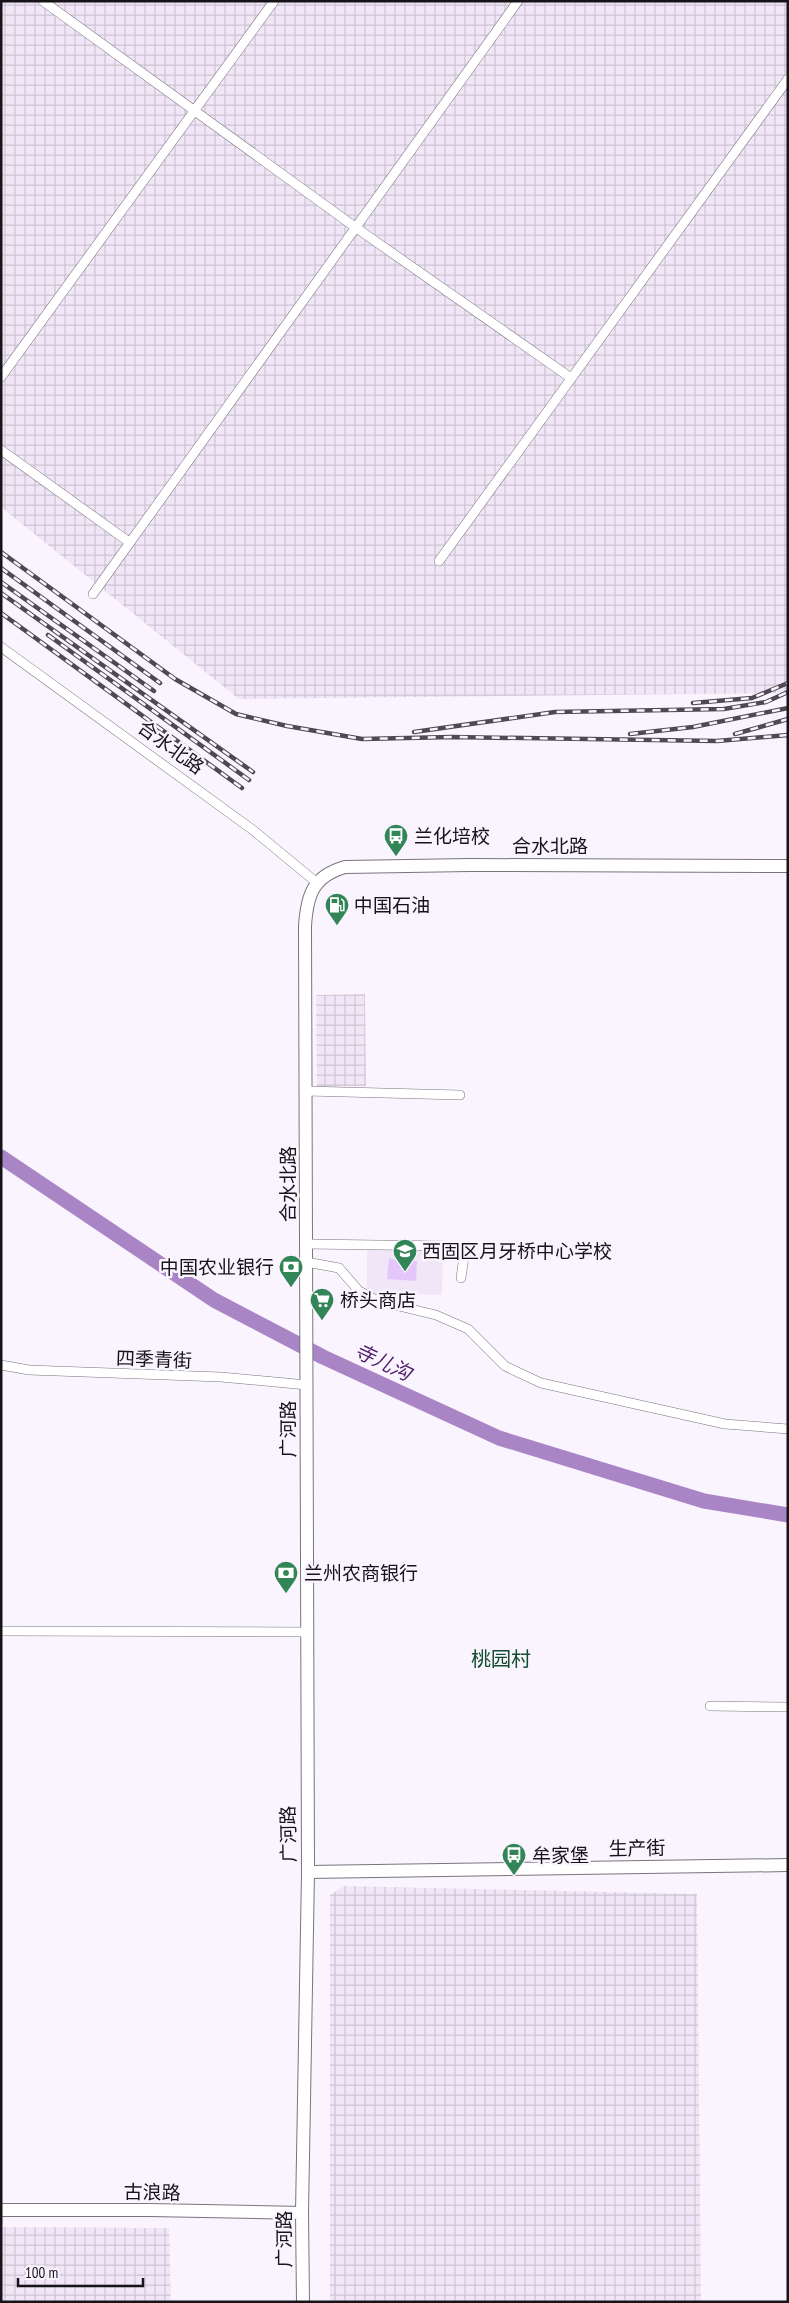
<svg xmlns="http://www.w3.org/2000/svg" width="789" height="2303" viewBox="0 0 789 2303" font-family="'PT Sans Narrow','Noto Sans SC',sans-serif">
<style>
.built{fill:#f0e6f7}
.industrial{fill:url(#industrial-grid)}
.grass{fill:#e4c6fa}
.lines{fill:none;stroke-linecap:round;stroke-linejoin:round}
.river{stroke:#aa85c6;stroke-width:15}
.street-casing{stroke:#79747d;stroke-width:10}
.secondary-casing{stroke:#79747d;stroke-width:14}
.street{stroke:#fff;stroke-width:9}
.secondary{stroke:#fff;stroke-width:12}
.rail-casing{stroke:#4d4a50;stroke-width:4.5}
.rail{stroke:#faf4ff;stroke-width:2.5;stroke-dasharray:8;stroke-linecap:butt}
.labels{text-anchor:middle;stroke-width:5;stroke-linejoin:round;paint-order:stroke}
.street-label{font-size:19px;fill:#161418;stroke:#faf4ff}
.poi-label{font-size:19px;fill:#161418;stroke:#faf4ff;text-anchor:start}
.water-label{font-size:20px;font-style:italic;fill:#50206d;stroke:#faf4ff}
.neighbourhood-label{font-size:20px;fill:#134e2f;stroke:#faf4ff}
</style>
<defs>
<pattern id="industrial-grid" width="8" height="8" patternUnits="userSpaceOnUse" patternTransform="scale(1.25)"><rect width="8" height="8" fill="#f0e6f7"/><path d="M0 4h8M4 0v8" fill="none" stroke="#cdc4d3"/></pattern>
</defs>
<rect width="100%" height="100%" fill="#faf4ff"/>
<path class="built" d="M367,1248L443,1250L442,1295L367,1293Z"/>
<path class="industrial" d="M1,1H788V693L239,699L1,507Z
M365,994L366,1086L317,1087L316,995Z
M344,1886L697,1894L701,2302H330V1895Z
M1,2227L169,2228L171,2302H1Z"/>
<path class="grass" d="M389,1259L417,1261L416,1281L387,1279Z"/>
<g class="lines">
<path class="river" d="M1,1157L214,1300L323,1357L499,1438L704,1501L788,1515"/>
<defs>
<path id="street" d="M43,1L355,227L571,378
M1,377L274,1
M1,450L129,542
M439,561L788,79
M93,594L518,1
M1,647L253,830L316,882
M306,1091L460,1095
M307,1244L450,1246L465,1249L461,1278
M306,1262L339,1268L359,1291L378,1301L436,1315L468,1329L505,1366L541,1383L725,1424L788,1429
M1,1365L29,1370L221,1377L307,1385
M1,1631L307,1632
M710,1706L788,1707"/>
<path id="secondary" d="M308,1872L788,1865
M1,2210H150L302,2213
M303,2302L302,2213L308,1872L305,926C307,895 313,876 345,867L470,865L788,866"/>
</defs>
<use href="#street" class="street-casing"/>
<use href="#secondary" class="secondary-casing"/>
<use href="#street" class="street"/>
<use href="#secondary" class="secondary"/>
<defs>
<path id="rail" d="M1,552L175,679L236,714L287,726L362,739L452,737L717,741L788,735
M1,568L160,683
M1,582L154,691
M1,593L253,772
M1,613L242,788
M48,635L249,780
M693,703L752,698L788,683
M414,732L555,712L724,709L766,702L788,692
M630,734L693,727L788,708
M735,734L788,719"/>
</defs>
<use href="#rail" class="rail-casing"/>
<use href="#rail" class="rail"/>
</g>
<defs>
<symbol id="bus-pin" viewBox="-11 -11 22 30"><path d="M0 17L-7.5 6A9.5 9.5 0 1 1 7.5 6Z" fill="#328557" stroke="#faf4ff"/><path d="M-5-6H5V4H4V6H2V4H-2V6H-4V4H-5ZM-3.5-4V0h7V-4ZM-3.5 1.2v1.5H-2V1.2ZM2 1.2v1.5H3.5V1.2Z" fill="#fff"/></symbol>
<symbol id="fuel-pin" viewBox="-11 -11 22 30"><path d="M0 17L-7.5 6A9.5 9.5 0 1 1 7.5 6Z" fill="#328557" stroke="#faf4ff"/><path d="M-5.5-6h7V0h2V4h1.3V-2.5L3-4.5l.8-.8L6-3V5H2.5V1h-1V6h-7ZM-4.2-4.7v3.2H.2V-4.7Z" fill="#fff"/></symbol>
<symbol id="school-pin" viewBox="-11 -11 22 30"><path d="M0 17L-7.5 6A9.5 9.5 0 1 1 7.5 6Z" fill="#328557" stroke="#faf4ff"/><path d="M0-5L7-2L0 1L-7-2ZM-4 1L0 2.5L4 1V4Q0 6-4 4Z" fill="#fff"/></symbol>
<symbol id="bank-pin" viewBox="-11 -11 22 30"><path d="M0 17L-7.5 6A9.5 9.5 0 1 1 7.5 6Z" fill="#328557" stroke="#faf4ff"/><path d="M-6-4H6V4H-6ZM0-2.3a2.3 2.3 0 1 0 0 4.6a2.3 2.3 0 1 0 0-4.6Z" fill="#fff"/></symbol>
<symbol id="supermarket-pin" viewBox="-11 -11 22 30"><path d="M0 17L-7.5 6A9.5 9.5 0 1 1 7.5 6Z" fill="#328557" stroke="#faf4ff"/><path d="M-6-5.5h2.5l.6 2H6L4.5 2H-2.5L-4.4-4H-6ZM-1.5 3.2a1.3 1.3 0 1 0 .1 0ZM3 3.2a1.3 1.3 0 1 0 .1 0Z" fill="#fff"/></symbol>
</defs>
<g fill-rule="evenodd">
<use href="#bus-pin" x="382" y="822" width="28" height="38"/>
<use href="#fuel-pin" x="323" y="891" width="28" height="38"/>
<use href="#school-pin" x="391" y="1237" width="28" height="38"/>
<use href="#bank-pin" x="277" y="1253" width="28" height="38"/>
<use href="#supermarket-pin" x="308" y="1286" width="28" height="38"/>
<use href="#bank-pin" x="272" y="1559" width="28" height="38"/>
<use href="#bus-pin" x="500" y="1841" width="28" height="38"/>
</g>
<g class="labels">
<g class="street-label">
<text transform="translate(171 747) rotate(36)" y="7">合水北路</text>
<text x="550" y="853">合水北路</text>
<text transform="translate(288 1184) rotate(-90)" y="7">合水北路</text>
<text transform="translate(154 1359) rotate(2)" y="7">四季青街</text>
<text transform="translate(288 1429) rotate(-90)" y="7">广河路</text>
<text transform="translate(288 1834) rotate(-91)" y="7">广河路</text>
<text transform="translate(637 1848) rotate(-1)" y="7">生产街</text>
<text transform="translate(152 2192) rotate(1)" y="7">古浪路</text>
<text transform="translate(284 2239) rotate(-90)" y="7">广河路</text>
</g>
<g class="poi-label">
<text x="414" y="843">兰化培校</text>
<text x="354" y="912">中国石油</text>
<text x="422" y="1258">西固区月牙桥中心学校</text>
<text x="274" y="1274" text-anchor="end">中国农业银行</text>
<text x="340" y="1307">桥头商店</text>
<text x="304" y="1580">兰州农商银行</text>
<text x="532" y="1862">牟家堡</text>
</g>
<g class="water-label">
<text transform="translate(383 1362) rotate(25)" y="7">寺儿沟</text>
</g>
<g class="neighbourhood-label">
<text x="501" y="1666">桃园村</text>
</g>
</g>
<rect width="789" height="2303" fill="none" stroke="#161418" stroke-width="5"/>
<path d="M18 2278v8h125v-8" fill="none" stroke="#161418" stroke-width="2.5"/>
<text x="25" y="2278" font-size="15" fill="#161418" stroke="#faf4ff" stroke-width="4" paint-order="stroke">100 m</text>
</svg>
